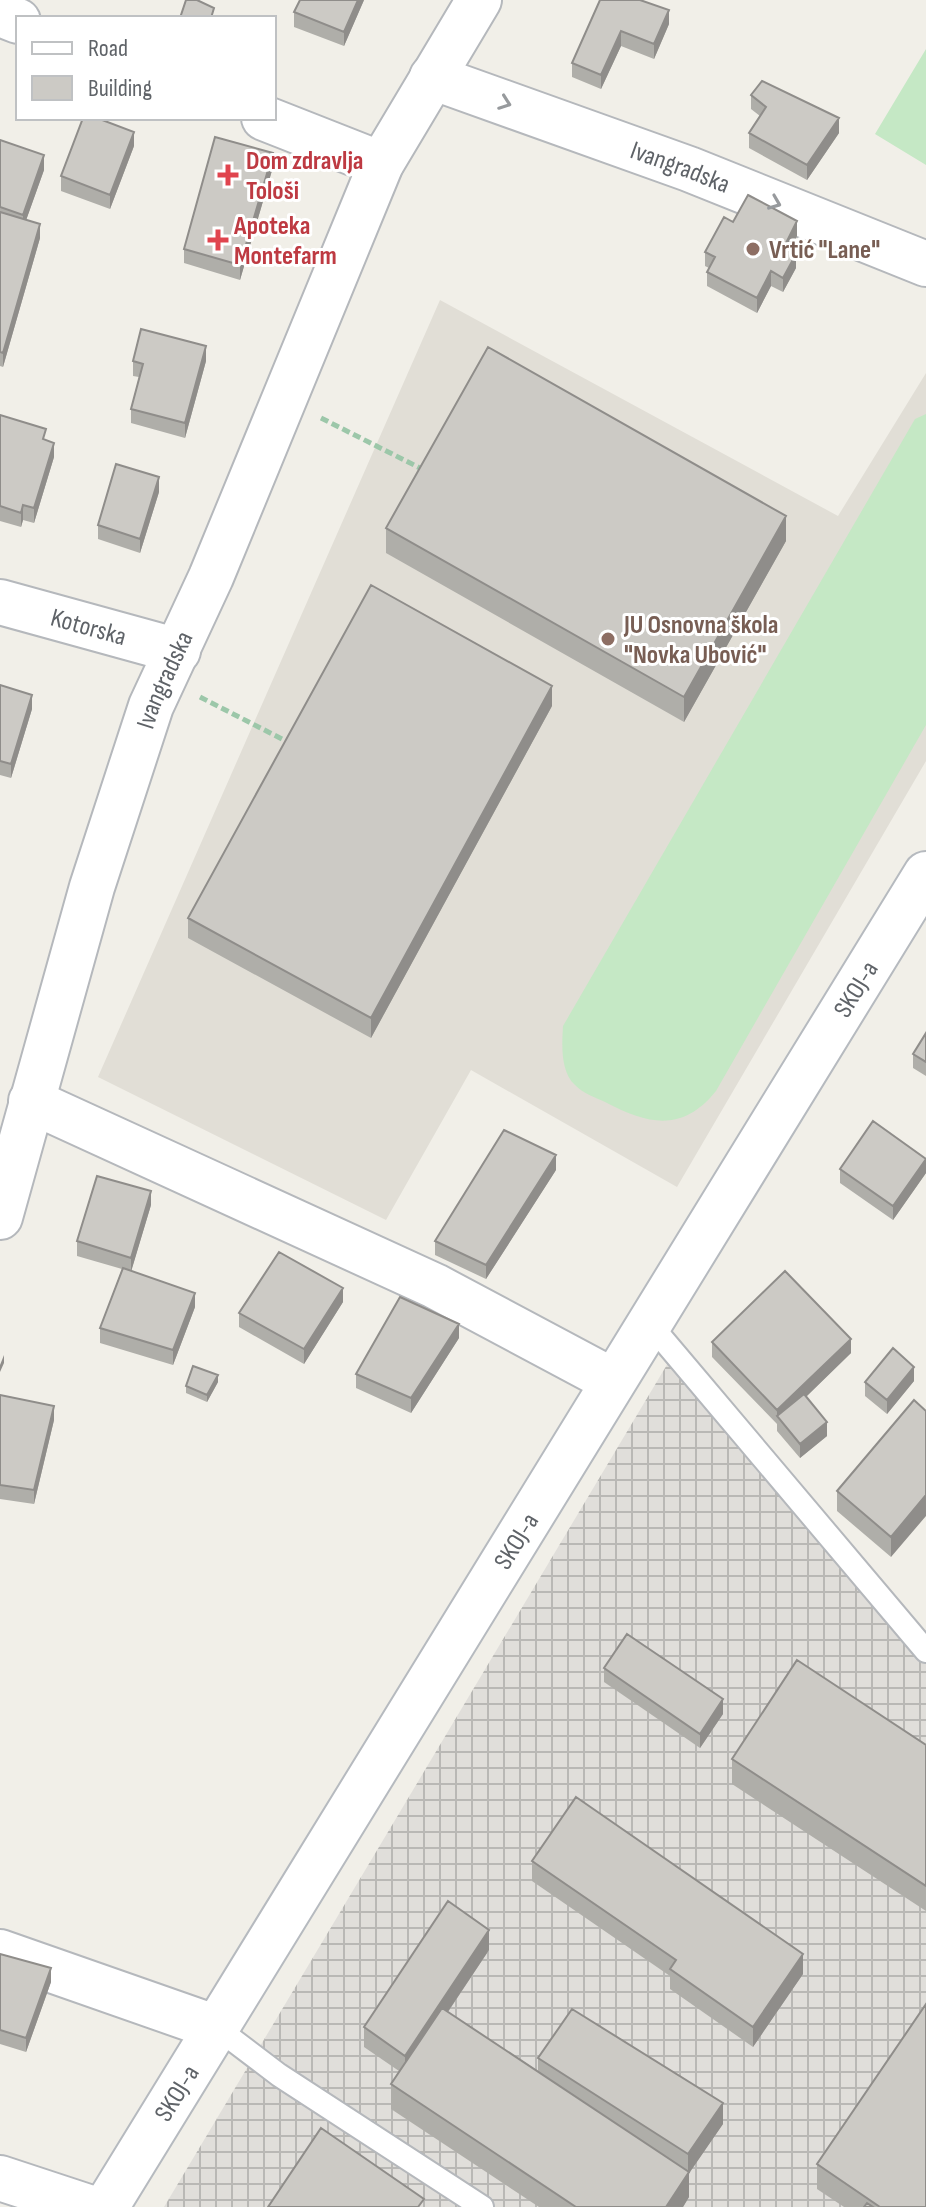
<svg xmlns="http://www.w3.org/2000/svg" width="926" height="2207" viewBox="0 0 926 2207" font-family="'Sofia Sans Condensed',sans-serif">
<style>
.industrial{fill:url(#industrial-grid)}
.education{fill:#e1ded6}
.garden{fill:#c5e8c5}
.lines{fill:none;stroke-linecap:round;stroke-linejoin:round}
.lane-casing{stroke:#b5b8bc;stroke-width:26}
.street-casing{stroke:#b5b8bc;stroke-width:48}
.secondary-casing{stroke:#b6babf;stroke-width:48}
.path{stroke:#9cc7a9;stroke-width:5;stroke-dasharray:8 4;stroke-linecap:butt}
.lane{stroke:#fff;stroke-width:22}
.street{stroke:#fff;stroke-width:44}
.secondary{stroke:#fff;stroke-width:44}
.wall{fill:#afaea9}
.shaded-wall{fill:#8f8d8a}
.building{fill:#cccac5;stroke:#8f8d8a;stroke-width:2}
.oneway{stroke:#979a9d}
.health-dot{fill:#e0444e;stroke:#fff;stroke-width:3}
.education-dot{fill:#8d6e63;stroke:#fff;stroke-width:3}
.labels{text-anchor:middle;stroke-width:6;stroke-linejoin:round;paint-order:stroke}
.health-label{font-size:26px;font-weight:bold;fill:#be3a42;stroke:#fff;text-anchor:start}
.street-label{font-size:26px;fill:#5f6368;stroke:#fff}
.education-label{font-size:26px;font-weight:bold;fill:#785e54;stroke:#fff;text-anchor:start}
</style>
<defs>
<pattern id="industrial-grid" width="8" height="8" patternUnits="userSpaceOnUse" patternTransform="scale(2)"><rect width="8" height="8" fill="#e0deda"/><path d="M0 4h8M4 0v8" fill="none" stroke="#b9b8b5"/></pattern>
</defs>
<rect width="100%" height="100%" fill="#f1efe8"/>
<path class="industrial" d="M668,1363L926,1654V2207H164Z"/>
<path class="education" d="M440,300L838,516L926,373V761L677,1187L471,1070L386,1220L98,1077Z"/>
<path class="garden" d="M926,49V165L875,134Z
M926,414V725L716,1091C683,1132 649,1125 607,1103C597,1098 582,1093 575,1085C560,1071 562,1044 563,1026L915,419Z"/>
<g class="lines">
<defs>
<path id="lane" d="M649,1323L926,1651
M217,2028L279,2075L482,2207"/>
<g id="street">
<path d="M0,14L18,21"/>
<path id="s1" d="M432,77L689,169L926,264"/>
<path d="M264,118L381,164"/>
<path id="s2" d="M0,602L178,651"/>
<path d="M31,1101L435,1286L613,1381"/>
<path id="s3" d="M0,1217L92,887L151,706L211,577L381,164L479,0"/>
<path d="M0,1952L217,2028"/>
<path d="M0,2178L88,2207"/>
</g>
<g id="secondary">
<path id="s4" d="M106,2207L926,874"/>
</g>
</defs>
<use href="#lane" class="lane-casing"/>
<use href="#street" class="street-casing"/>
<use href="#secondary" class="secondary-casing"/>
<path class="path" d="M321,418L424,470
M200,697L282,739"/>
<use href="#lane" class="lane"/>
<use href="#street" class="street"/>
<use href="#secondary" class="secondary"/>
</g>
<path class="wall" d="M364,0L344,46L294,27V12Z
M600,0L669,24L654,59L621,46L601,89L572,77V63Z
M751,95L839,133L807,180L749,148V133L760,116L751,109Z
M0,140L44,170L26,220L40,238L3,367L0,366Z
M134,146L110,209L61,191V176Z
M273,167L240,280L184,263V249Z
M733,222L797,236L790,251L796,268L783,292L771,286L757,313L707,286V272L709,268L705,266V252Z
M133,361H206L185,438L131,423V409L139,377L133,376Z
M0,415L46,440L54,457L34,523L23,520L21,527L0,521Z
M159,492L140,553L98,539V525Z
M386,528L786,541L684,722L386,553Z
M0,685L32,709L11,778L0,775Z
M552,706L371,1038L188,938V918Z
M926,1033V1076L913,1068V1054Z
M926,1159V1173L893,1220L840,1183V1169Z
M556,1170L486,1279L435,1255V1241Z
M151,1205L131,1271L195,1307L173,1365L100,1343V1328L122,1269L77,1256V1241Z
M343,1302L304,1364L239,1327V1313Z
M459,1338L411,1413L356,1388V1374Z
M712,1342L851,1353L806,1397L827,1436L800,1458L777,1431V1424L712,1357Z
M914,1381L887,1414L865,1396V1382Z
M218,1382L207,1402L186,1393V1386Z
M0,1395L54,1420L34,1504L0,1499Z
M914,1400L891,1557L837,1511V1491Z
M604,1668L723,1714L700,1748L604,1682Z
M926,1745V1911L732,1784V1759Z
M532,1861L803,1974L753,2047L670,1989V1976L532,1881Z
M489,1950L448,2012L538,2071V2058L723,2124L689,2172V2197L683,2207H539L391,2109V2084L399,2071L364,2047V2027Z
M0,1954L51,1982L26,2052L0,2044Z
M817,2164L926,2207H844L817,2189Z"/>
<path class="shaded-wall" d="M358,0H364L344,46V32Z
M669,10V24L654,59V44Z
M621,31V46L601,89V75Z
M839,118V133L807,180V165Z
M134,132V146L110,209V195Z
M273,153V167L240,280V265Z
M44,155V170L23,229V215Z
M797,221V236L784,262V247Z
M40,224V238L3,367V353Z
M796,254V268L783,292V278Z
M771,271V286L757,313V298Z
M206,346V361L185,438V423Z
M54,443V457L34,523V508Z
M159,477V492L140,553V539Z
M23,505V520L21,527V513Z
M786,516V541L684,722V697Z
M552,686V706L371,1038V1018Z
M32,695V709L11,778V764Z
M556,1155V1170L486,1279V1265Z
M926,1159V1173L893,1220V1206Z
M151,1191V1205L131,1272V1258Z
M343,1288V1302L304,1364V1349Z
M195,1293V1307L173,1365V1350Z
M459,1324V1338L411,1413V1398Z
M851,1339V1353L781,1421L777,1416V1425V1410Z
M4,1355V1363L0,1372V1365Z
M914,1367V1381L887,1414V1400Z
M218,1375V1382L207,1402V1395Z
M54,1406V1420L34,1504V1490Z
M827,1422V1436L800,1458V1444Z
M926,1495V1516L891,1557V1537Z
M723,1699V1714L700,1748V1734Z
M489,1930V1950L405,2076V2056Z
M803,1954V1974L753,2047V2027Z
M51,1968V1982L26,2052V2038Z
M723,2103V2124L688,2175V2154Z
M689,2172V2197L683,2207H666Z"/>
<path class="building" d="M186,0H197L214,8L211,18H180Z
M300,0H358L344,32L294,12Z
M600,0H640L669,10L654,44L621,31L601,75L572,63Z
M762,81L839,118L807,165L749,133L766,107L751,95Z
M83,118H97L134,132L110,195L61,176Z
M215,137L273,153L240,265L184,249Z
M0,140L44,155L23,215L0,207Z
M748,195L797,221L784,247L796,254L783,278L771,271L757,298L707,272L715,257L705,252L724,217L733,222Z
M0,212L40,224L3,353L0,352Z
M141,329L206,346L185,423L131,409L143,364L133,361Z
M488,347L786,516L684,697L386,528Z
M0,415L46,429L43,439L54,443L34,508L23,505L21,513L0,506Z
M116,464L159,477L140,539L98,525Z
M371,585L552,686L371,1018L188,918Z
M0,685L32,695L11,764L0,761Z
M926,1033V1062L913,1054Z
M873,1121L926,1159L893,1206L840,1169Z
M504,1130L556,1155L486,1265L435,1241Z
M97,1176L151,1191L131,1258L77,1241Z
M279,1252L343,1288L304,1349L239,1313Z
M123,1268L195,1293L173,1350L100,1328Z
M785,1271L851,1339L777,1410L712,1342Z
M400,1297L459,1324L411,1398L356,1374Z
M893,1348L914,1367L887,1400L865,1382Z
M193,1366L218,1375L207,1395L186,1386Z
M804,1394L827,1422L800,1444L777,1416Z
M0,1395L54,1406L34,1490L0,1485Z
M914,1400L926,1411V1495L891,1537L837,1491Z
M627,1634L723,1699L700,1734L604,1668Z
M797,1660L926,1745V1886L732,1759Z
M576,1797L803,1954L753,2027L670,1969L676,1960L532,1861Z
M448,1901L489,1930L405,2056L364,2027Z
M0,1954L51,1968L26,2038L0,2030Z
M926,2004V2207H880L817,2164Z
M442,2008L689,2172L666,2207H576L391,2084Z
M572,2009L723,2103L688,2154L538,2058Z
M321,2128L424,2199L418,2207H268Z
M867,2203L873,2207H864Z"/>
<defs><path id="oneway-chevron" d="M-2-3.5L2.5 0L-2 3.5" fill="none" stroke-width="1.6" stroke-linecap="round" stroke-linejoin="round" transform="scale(2)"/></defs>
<g class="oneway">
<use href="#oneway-chevron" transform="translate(505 103) rotate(20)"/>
<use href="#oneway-chevron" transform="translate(775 203) rotate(22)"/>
</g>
<g class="health-dot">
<path d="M224 163h8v8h8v8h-8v8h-8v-8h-8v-8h8z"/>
<path d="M214 228h8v8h8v8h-8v8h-8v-8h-8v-8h8z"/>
</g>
<g class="education-dot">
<circle cx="753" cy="249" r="8"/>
<circle cx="608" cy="639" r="8"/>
</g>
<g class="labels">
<g class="health-label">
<text x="246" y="169">Dom zdravlja<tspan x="246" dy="30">Tološi</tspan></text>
<text x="234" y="234">Apoteka<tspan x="234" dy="30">Montefarm</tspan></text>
</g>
<g class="street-label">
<text dy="9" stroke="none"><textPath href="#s1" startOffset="264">Ivangradska</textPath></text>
<text dy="9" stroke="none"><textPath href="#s2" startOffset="92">Kotorska</textPath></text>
<text dy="9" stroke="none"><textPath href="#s3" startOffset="562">Ivangradska</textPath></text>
<text dy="9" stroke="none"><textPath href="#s4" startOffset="1430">SKOJ-a</textPath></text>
<text dy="9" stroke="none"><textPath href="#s4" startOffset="782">SKOJ-a</textPath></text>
<text dy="9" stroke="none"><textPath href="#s4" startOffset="134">SKOJ-a</textPath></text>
</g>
<g class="education-label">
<text x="769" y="258">Vrtić "Lane"</text>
<text x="624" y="633">JU Osnovna škola<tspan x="624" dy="30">"Novka Ubović"</tspan></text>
</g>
</g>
<rect x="16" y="16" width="260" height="104" fill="#ffffff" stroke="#bfc1c3" stroke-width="2"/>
<rect x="32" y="42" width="40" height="12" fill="#ffffff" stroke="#bfc1c3" stroke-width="2"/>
<text x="88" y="56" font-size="24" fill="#5f6368">Road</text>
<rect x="32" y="76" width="40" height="24" fill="#cccac5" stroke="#bfc1c3" stroke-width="2"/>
<text x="88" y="96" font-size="24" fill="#5f6368">Building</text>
</svg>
